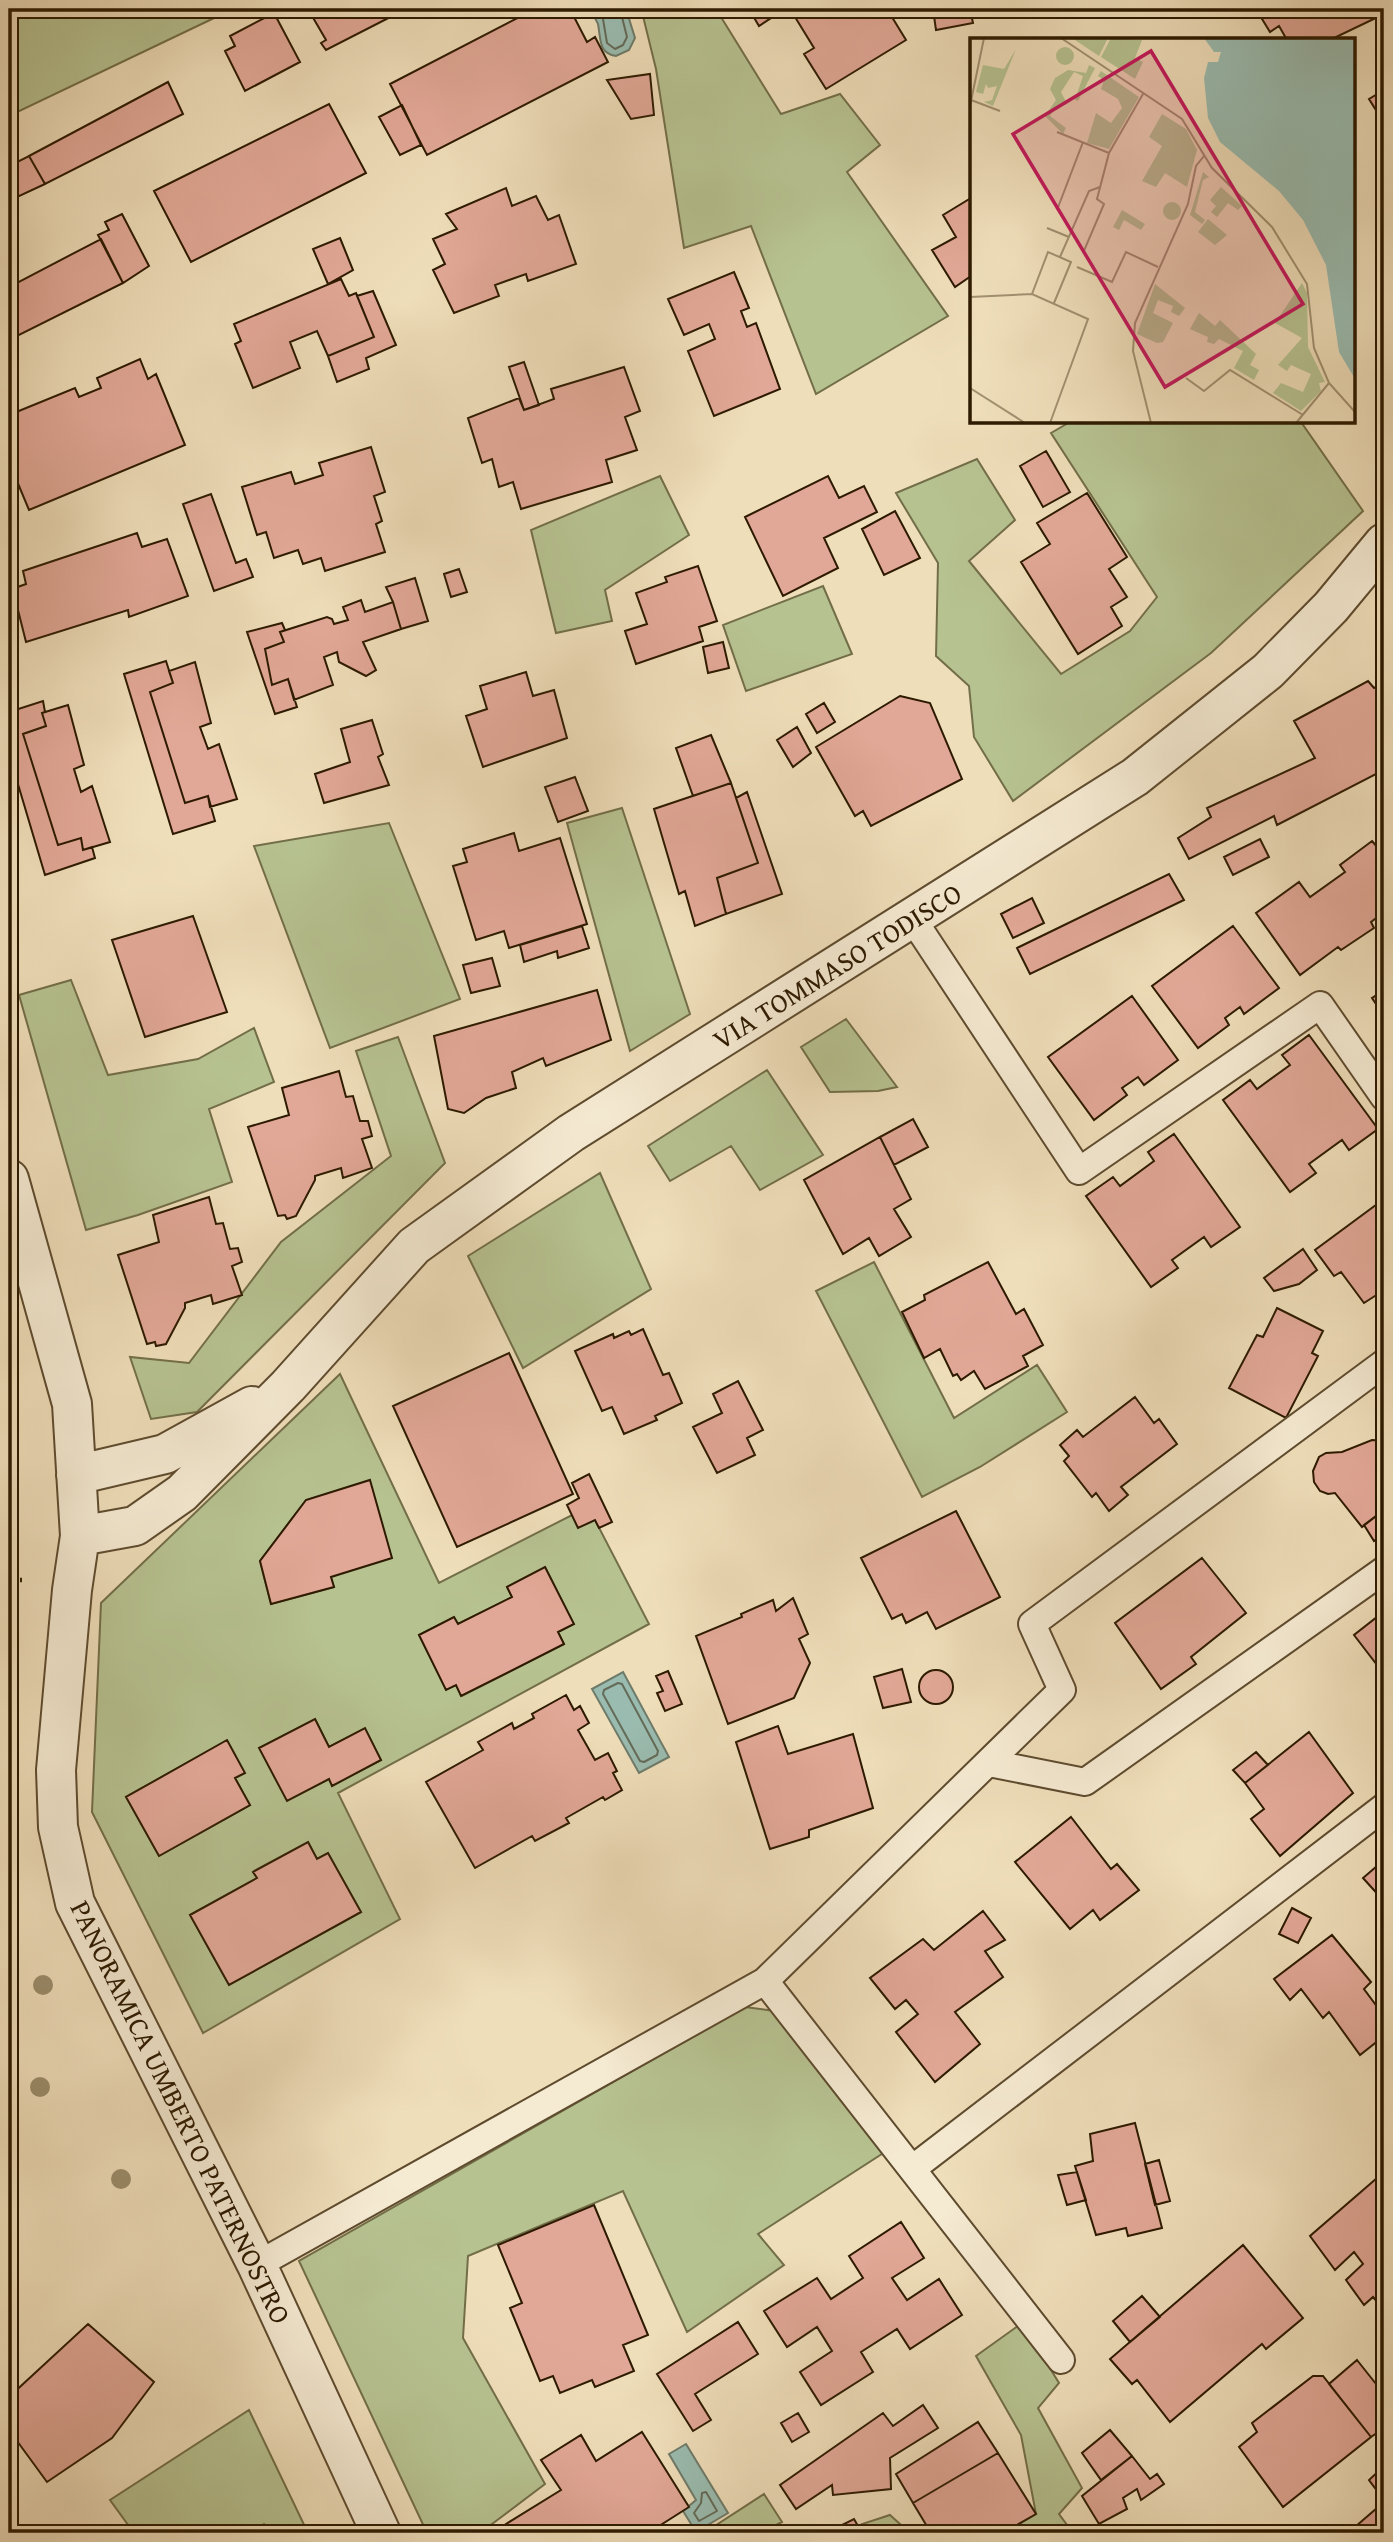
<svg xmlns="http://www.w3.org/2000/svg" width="1393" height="2542" viewBox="0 0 1393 2542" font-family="'Gentium Book Plus',serif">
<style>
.green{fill:#b7c291;stroke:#726e48;stroke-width:2;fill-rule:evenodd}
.water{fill:#9abcb0;stroke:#6e7b6a;stroke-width:2}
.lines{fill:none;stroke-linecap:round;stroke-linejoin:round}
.shore{stroke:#646b58;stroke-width:2}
.building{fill:#e2a897;stroke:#2d1a00;stroke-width:2}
.lane-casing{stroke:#5e4b2e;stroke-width:30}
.street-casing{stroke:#5e4b2e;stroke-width:42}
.path{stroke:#2d1a00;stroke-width:4.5;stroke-dasharray:2 3.5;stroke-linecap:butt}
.lane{stroke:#f5ead2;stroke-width:26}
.street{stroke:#f5ead2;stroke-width:38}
.tree{fill:#9b8e6c}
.labels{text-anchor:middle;stroke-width:7;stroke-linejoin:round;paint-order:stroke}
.street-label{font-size:28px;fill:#2d1a00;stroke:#f5ead2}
.inset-road{fill:none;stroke:#a19070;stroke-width:2}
.view{fill:#c2185b;fill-opacity:0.15;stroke:#c2185b;stroke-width:3.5}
.inset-edge{fill:none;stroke:#2d1a00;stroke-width:3.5}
</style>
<rect width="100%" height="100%" fill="#efdeba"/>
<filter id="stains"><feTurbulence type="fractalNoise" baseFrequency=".00286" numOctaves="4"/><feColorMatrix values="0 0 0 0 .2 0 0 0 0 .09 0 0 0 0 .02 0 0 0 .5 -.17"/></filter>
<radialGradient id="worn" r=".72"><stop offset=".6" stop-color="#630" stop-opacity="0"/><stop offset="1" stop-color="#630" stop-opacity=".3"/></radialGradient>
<path class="green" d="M9,9H233L9,116Z
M639,9H716L781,114L840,94L880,145L847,172L948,316L816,394L751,226L684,248L656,69L643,16Z
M1070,422H1301L1363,511L1211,653L1013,801L974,737L969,686L936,656L938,563L896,493L977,459L1015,520L969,561L1061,674L1130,631L1157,597L1051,433Z
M660,476L689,535L605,590L612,621L556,633L531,530Z
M823,586L852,654L746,691L723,625Z
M622,808L690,1014L630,1051L567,823Z
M389,823L460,999L330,1048L254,846Z
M71,980L108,1075L198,1059L254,1028L274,1082L209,1109L232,1182L138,1215L86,1230L19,995Z
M846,1019L897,1087L878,1091L830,1092L801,1047Z
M398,1037L445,1163L197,1412L151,1419L130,1357L189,1363L281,1242L391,1156L356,1051Z
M767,1070L823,1155L760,1190L731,1146L670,1181L648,1146Z
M600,1173L651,1289L523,1368L468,1256Z
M874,1262L954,1418L1037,1365L1067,1412L980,1467L922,1497L816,1291Z
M340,1374L439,1583L572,1515L595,1520L649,1624L338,1793L400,1919L203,2033L92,1812L101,1603ZM369,1480L331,1577L334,1587L271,1604L260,1561L306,1500ZM545,1567L573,1624L558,1632L564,1644L462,1696L456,1685L446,1689L419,1635L454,1617L458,1624L512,1597L507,1587ZM315,1719L329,1747L365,1729L381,1760L333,1785L329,1779L260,1748ZM226,1741L235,1778L250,1805L159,1856L126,1797ZM308,1842L317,1859L328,1853L361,1912L229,1985L190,1915L257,1878L254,1871Z
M745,2007L782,2012L888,2150L758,2234L784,2265L687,2332L623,2191L468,2256L463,2338L545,2484L480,2533H427L299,2261Z
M1022,2323L1059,2383L1038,2408L1082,2488L1059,2514L1073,2533H1003L1036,2514L1021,2435L976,2356Z
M249,2410L308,2533H270L264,2524L250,2533H134L110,2500Z
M764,2494L782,2522L760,2533H704Z
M890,2515L910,2533H866L862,2524Z"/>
<path class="water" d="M589,9H626L635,38L629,50L616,56C598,53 601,39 598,24C596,19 592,14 589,9Z
M623,1672L669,1757L639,1773L592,1689Z
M686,2444L728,2513L696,2532L683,2511L696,2500L669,2454Z"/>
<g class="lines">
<path class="shore" d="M597,9L603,19L607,43L615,49L623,45L627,37L620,9
M618,1683L622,1684L658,1751L657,1755L644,1762L640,1761L603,1694L604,1690Z
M706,2492L717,2511L699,2521L694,2513L701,2503L702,2493Z"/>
</g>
<path class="building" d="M308,9H406L326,50L321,43L326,40Z
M535,9H576L571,11L587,42L595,37L608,62L427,155L390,84Z
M749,9H887L906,40L826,89L804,54L814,48L795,17L782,11L759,26Z
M933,9H970L973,23L936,30Z
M1256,9H1384V14L1330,40H1287L1279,26L1270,32Z
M274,13L300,62L245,91L225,51L235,46L230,36Z
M650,74L654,115L631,119L607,80Z
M168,82L183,114L45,184L29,156Z
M1384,90V123L1369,99Z
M329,104L366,173L191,262L154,191Z
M402,105L421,145L400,155L379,117Z
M29,156L45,184L15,198L9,186V166Z
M506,188L512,206L536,196L548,220L559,215L576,264L528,281L526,274L495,285L499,296L454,313L433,270L445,264L433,239L457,229L446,214Z
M971,198V276L955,287L932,250L956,237L943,215Z
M122,214L149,266L123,283L98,235L109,230L105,222Z
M340,238L353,270L328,284L313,249Z
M101,239L123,283L9,340V287Z
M734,272L749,308L741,311L747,327L756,323L780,389L714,416L688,351L715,339L709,324L684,335L668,299Z
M341,279L349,296L356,293L374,337L328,356L317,331L290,342L300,368L253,388L235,344L241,341L234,324Z
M373,291L396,345L366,358L369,369L337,382L328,356L374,337L357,296Z
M140,359L148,379L156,374L185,445L29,510L9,462V415L75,388L79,397L101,388L97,378Z
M524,362L539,405L524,410L509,367Z
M624,367L640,411L625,417L637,450L606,460L612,482L521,509L513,482L499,487L492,459L482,463L468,418L519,398L524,410L554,399L551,389Z
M371,447L385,492L374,496L382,521L376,524L385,552L325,571L321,558L303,564L298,550L274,558L266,532L257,535L242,487L291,472L295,484L323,475L319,463Z
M1046,451L1070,492L1043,507L1020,466Z
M828,476L839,498L864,486L877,512L824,538L838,568L783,596L745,517Z
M1087,493L1127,557L1109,569L1127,597L1111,607L1122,626L1078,654L1021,562L1050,544L1037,523Z
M211,494L236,563L246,559L253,577L214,591L183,504Z
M895,511L920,558L884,575L862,529Z
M137,533L142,547L167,539L188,596L129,617L128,610L26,642L16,602L9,604V590L26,584L23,571Z
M698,566L717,621L699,627L703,641L636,664L625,631L647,624L636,593L667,582L665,577Z
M459,569L467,592L451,597L444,574Z
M415,578L428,621L401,629L393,602L386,587Z
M361,600L365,612L393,602L401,629L363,642L376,670L366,676L339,662L337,652L324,657L333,685L294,700L288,679L272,685L265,649L284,642L280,632L327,617L332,619L334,624L348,620L343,607Z
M282,623L285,630L280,632L284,642L265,649L272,685L288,679L297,707L275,714L247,632Z
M723,642L729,668L708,673L703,647Z
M166,661L173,683L150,692L185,803L208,796L215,821L173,834L124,674Z
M195,662L211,723L200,727L208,749L219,744L237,799L210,807L208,796L185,803L150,692L173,683L169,671Z
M526,672L533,696L554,690L567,738L483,767L466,716L487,709L480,686Z
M1368,681L1374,688L1384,682V770L1277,825L1274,816L1189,859L1178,838L1211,817L1207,808L1315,758L1294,721Z
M900,696L930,703L962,779L871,826L863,811L855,816L816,747Z
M43,701L45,712L42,713L46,726L23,734L58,845L81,838L83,850L92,847L95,858L45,875L9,754V712Z
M824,703L835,722L817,733L806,714Z
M68,705L84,765L74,769L81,792L92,786L110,842L83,850L81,838L58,845L23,734L46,726L42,713Z
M372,720L383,754L378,757L389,785L324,803L315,774L350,762L341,729Z
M797,727L811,753L793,767L777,740Z
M711,735L731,783L693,796L676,748Z
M575,777L588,811L558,822L545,787Z
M731,783L758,863L717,878L726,914L695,926L685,891L679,894L654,809Z
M747,792L782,894L726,914L717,878L758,863L736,798Z
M514,833L519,851L560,838L587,924L509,948L504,931L476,940L453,866L467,862L463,849Z
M1260,839L1269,857L1233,875L1224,857Z
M1372,841L1384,855V912L1371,922L1374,928L1341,950L1338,947L1300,975L1256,913L1299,882L1310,897L1345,872L1340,865Z
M1169,874L1184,900L1030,974L1017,948Z
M1032,898L1044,923L1013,938L1001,914Z
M193,916L227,1012L145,1037L112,940Z
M582,926L589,948L558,958L557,951L524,962L520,945Z
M1233,926L1279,988L1244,1014L1240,1007L1225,1018L1229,1025L1198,1048L1152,986Z
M492,958L500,986L471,993L463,965Z
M597,990L611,1040L546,1066L543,1058L512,1072L516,1088L486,1098L464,1113L448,1109L434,1036Z
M1384,990V1016L1372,998Z
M1132,996L1178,1060L1144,1085L1138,1077L1122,1088L1127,1095L1094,1120L1048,1057Z
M1309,1035L1378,1129L1349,1150L1342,1140L1309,1164L1316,1173L1290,1192L1223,1100L1250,1080L1257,1089L1290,1065L1282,1055Z
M339,1071L346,1097L353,1096L360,1121H368L372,1136L362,1139L372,1168L343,1178L341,1168L315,1176V1180L296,1216L287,1219L285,1215L278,1216L248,1127L289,1115L282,1088Z
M913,1119L928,1147L894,1165L880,1137Z
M1174,1134L1240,1227L1211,1247L1204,1237L1172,1260L1178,1268L1151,1287L1086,1196L1113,1177L1120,1186L1154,1161L1148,1152Z
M880,1137L911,1199L894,1209L911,1237L879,1256L869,1238L843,1254L804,1180Z
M209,1197L216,1224L223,1223L230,1249L238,1248L242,1262L232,1266L242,1295L213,1304L211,1295L185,1303V1308L166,1344L156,1346L155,1342L147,1344L118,1255L159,1242L153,1215Z
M1384,1199V1302L1378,1294L1364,1303L1341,1272L1334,1276L1315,1250Z
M1303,1249L1317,1270L1299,1284L1274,1291L1264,1278Z
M988,1262L1016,1314L1024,1309L1043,1345L1023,1356L1028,1366L985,1389L974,1371L961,1380L957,1374L953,1376L940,1349L924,1358L902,1312L925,1300L924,1295Z
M1277,1308L1323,1331L1312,1353L1318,1356L1286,1418L1229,1388L1257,1335L1263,1337Z
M643,1329L663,1375L669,1373L682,1403L655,1416L657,1420L624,1434L612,1407L602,1411L575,1351L613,1334L614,1338L629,1331L631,1335Z
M509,1353L573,1494L457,1547L393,1406Z
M738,1381L763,1430L747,1438L755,1455L717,1473L693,1427L722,1413L713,1394Z
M1135,1397L1154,1423L1159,1419L1177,1444L1121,1487L1128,1495L1109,1511L1096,1493L1092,1497L1064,1461L1069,1456L1060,1445L1077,1430L1083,1437Z
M1372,1440L1384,1441V1510L1362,1527L1335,1493L1328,1494L1320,1491L1314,1482L1313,1471L1319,1457L1326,1453L1342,1452Z
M589,1474L612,1522L599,1528L595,1520L578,1528L567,1505L579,1498L572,1483Z
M370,1480L392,1558L331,1577L334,1587L271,1604L260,1561L306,1500Z
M1384,1510V1534L1374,1541L1364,1525Z
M956,1511L1000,1597L936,1629L927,1612L906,1623L902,1614L892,1619L861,1558Z
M1202,1558L1246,1613L1191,1657L1196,1664L1161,1689L1115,1623Z
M545,1567L574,1624L558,1632L564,1644L461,1696L456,1685L446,1690L419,1635L454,1617L458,1624L512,1597L507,1587Z
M793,1598L808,1634L799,1639L810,1663L794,1698L728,1724L696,1636L742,1617L741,1614L773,1600L776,1611Z
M1377,1617L1384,1626V1674L1354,1635Z
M902,1669L911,1702L883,1708L874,1677Z
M919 1687a17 17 0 1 1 34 0a17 17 0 1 1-34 0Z
M668,1671L682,1704L665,1711L657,1693L663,1691L656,1676Z
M566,1695L574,1710L580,1706L589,1723L578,1730L595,1760L608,1753L617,1771L613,1773L622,1790L605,1800L603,1797L566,1818L569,1823L535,1841L532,1836L475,1868L426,1782L483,1750L478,1742L512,1723L514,1729L534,1718L532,1714Z
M315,1719L329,1747L365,1728L381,1760L332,1786L329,1779L287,1801L259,1748Z
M778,1726L788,1754L853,1734L873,1808L809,1830V1837L770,1849L736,1742Z
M1309,1732L1353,1793L1280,1856L1251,1819L1264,1809L1245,1783Z
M227,1740L245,1773L235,1778L250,1805L159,1856L126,1797Z
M1256,1752L1268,1765L1245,1783L1233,1770Z
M1071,1817L1111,1869L1117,1864L1139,1890L1100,1920L1093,1910L1070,1929L1015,1862Z
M308,1842L317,1859L328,1853L361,1912L229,1985L190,1915L257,1878L253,1872Z
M1384,1860V1898L1382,1899L1363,1878Z
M1292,1908L1311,1918L1298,1943L1279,1934Z
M983,1911L1005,1940L985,1951L1003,1977L955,2012L980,2044L935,2082L896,2032L918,2014L906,2000L895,2009L870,1978L923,1939L934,1950Z
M1332,1935L1371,1982L1364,1989L1384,2016V2036L1360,2055L1329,2012L1323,2018L1301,1989L1290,2000L1274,1979Z
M1135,2123L1162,2228L1128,2236L1126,2228L1096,2235L1075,2166L1093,2161L1090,2134Z
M1159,2160L1170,2201L1155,2205L1145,2164Z
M1077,2172L1086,2200L1067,2205L1058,2175Z
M1377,2178L1384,2188V2310L1373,2297L1364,2305L1346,2280L1363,2264L1354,2252L1335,2270L1310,2236Z
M594,2205L648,2335L623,2345L634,2371L595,2387L592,2380L560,2393L553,2376L540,2381L510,2308L522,2303L498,2245Z
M901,2222L924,2258L892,2278L907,2300L939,2279L962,2315L910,2349L897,2329L861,2352L873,2372L821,2405L800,2372L832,2351L817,2327L787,2347L764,2311L817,2278L831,2299L863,2278L849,2256Z
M1243,2245L1303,2318L1266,2349L1262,2344L1170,2422L1137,2380L1132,2384L1110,2359Z
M1142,2296L1160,2317L1130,2342L1113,2321Z
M738,2322L758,2354L695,2394L711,2420L693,2431L657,2374Z
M88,2324L154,2382L112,2438L47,2482L9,2430V2397Z
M1357,2360L1384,2394V2428L1371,2437L1329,2384Z
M1313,2376H1323L1371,2437L1283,2507L1239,2447L1257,2432L1252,2423Z
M923,2405L938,2428L890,2458L891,2489L833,2495L832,2485L796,2509L780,2485L883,2413L893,2426Z
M798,2413L809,2432L792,2442L781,2423Z
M978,2422L998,2453L913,2503L896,2474Z
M1110,2430L1132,2456L1101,2480L1082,2453Z
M642,2432L689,2507L648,2533H624L620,2527L610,2533H512L506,2524L561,2490L541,2460L581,2435L596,2461Z
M998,2453L1036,2514L1003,2533H931L913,2503Z
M1132,2456L1150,2479L1157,2474L1164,2484L1141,2500L1137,2489L1123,2498L1127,2509L1099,2524L1082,2496Z
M1384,2466V2500L1369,2480Z
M1384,2502V2533H1348Z
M854,2519L862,2533H826Z"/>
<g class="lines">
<defs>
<path id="lane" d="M912,918L1079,1171L1320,1005L1384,1097
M989,1763L1085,1782L1384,1570
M765,1981L1061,2360
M912,2169L1384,1807
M257,2265L765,1981L1062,1690L1032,1624L1384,1363"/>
<path id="street" d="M9,1179L72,1404L80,1536L72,1590L56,1770L58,1827L75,1903L257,2265L381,2533
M76,1475L165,1454L252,1406
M80,1536L135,1526L182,1493L288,1386L414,1246L571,1133L1135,777L1268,671L1331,607L1384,543"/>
</defs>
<use href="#lane" class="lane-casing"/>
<use href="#street" class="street-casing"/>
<path class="path" d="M9,1580H22"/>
<use href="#lane" class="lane"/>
<use href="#street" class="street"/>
</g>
<g class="tree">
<circle cx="43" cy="1985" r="10"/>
<circle cx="40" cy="2087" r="10"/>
<circle cx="121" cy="2179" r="10"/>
</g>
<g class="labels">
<g class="street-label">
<text transform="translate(837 966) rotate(-32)" y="10">VIA TOMMASO TODISCO</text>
<text transform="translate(181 2112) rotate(64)" y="10">PANORAMICA UMBERTO PATERNOSTRO</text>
</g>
</g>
<g transform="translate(970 38)">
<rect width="385" height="385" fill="#efdeba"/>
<path d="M102,0H138L129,18ZM141,0L172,2L165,20L173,24L165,41L131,19ZM86 18a9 9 0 1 1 18 0a9 9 0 1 1-18 0ZM46,11L23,68L14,64L22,62L27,48L18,50L16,46L13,56L6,54L13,27L34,31ZM119,27L125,30L108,63L105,62L113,38L104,34L91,54L97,66L85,70L80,78L96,90L93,96L75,78L86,62L80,51L85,40L98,32L116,35ZM131,33L169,59L139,111L117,105L126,75L141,85L152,70L148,61L131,51L134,42L128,38ZM192,76L216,91L227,112L217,149L195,135L186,149L172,143L192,108L179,99ZM233,134L239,139L233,142L225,174L235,182L232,186L220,177ZM251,149L272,168L268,172L258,165L247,179L241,174L246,168L240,162ZM193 173a9 9 0 1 1 18 0a9 9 0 1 1-18 0ZM152,172L175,186L171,192L154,182L149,192L143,189ZM238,181L257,197L245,207L228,194ZM332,245L337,255L338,309L355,344L349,345L351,353L331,373L303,355L311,345L333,354L341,336L321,327L317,333L308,327L332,300L305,285ZM185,246L215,270L209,278L201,274L203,268L188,262L183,275L203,285L193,304L187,305L167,296ZM229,275L245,288L250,282L286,316L280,327L289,332L284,342L264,330L273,313L249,301L244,306L237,304L238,299L220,291Z" fill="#b7c291"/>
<path d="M234,0H385V341L369,314L356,227L333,182L309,153L250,104L238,80L234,40L238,24H248L251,14H244Z" fill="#9abcb0"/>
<path class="inset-road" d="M91,0L212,81L242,130L302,189L337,246L344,310L359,345L385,374M1,62L30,73M0,68L14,0M87,94L139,115M87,172L113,104M77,190L99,199M113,215L134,166L127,161L139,115L173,56M90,219L119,153L130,149M107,229L142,244L156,214L188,229M62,256L78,214L101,224L84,265M0,259L62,256L118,281L80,385M216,340L234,353L260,332L333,377M0,350L55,385M181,385L163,313L165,285L218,166L226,128L234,118M326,385L359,345"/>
<path class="view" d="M181,13L333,266L195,349L43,96Z"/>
<rect width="385" height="385" class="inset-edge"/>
</g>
<rect width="1393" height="2542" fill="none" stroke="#efdeba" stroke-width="35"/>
<rect x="10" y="10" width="1372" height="2521" fill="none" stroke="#2d1a00" stroke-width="3.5"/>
<rect x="18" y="18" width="1358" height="2507" fill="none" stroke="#2d1a00" stroke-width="2"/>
<rect width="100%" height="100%" filter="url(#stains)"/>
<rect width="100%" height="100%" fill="url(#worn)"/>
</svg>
